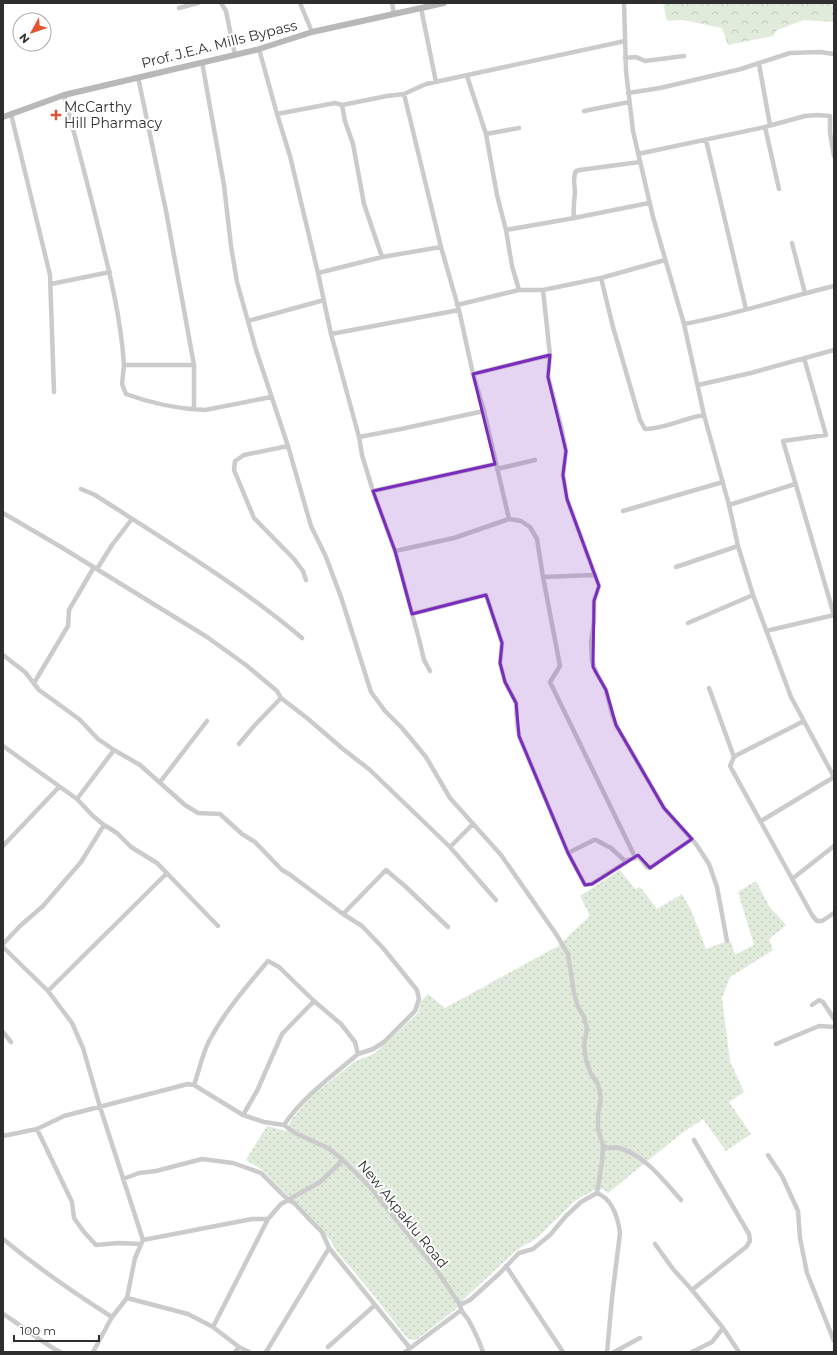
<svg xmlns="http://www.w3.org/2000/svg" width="837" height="1355" viewBox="0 0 837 1355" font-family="Montserrat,sans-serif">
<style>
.grass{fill:url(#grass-dots)}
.forest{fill:url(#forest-crowns)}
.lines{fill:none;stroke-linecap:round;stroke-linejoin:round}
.street{stroke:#cbcbcb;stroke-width:4.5}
.secondary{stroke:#b8b8b8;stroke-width:6}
.marked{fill:#7b2cbf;fill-opacity:0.2;stroke:#7b2cbf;stroke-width:3;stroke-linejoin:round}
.poi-dot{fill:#e35532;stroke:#fff;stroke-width:1.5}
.labels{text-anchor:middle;stroke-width:4;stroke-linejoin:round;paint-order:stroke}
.street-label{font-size:14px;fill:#2e2e2e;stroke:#fff}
.poi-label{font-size:14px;fill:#2e2e2e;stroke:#fff;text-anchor:start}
</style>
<defs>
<pattern id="grass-dots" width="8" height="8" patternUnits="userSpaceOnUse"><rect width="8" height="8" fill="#e0ebdc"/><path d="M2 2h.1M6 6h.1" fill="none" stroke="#c0cabd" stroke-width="1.8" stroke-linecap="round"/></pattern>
<pattern id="forest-crowns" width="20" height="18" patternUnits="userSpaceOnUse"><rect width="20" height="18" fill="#e0ebdc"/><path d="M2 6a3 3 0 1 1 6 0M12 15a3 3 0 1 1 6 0" fill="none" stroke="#c0cabd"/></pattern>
</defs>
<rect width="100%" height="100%" fill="#fff"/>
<path class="grass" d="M620,870L635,889L640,887L657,909L682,894L691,910L706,949L724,942H731L735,955L754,945L738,892L756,881L769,906L786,925L769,939L773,950L730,977L722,998L730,1061L744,1092L729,1102L751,1134L726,1151L703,1119L682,1133L608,1193L603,1189L594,1190L575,1201L537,1238L518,1249L465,1298L456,1309L416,1340L408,1339L367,1287L337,1252L331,1241L299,1205L288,1197L261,1169L246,1160L267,1126L286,1131L292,1119L311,1097L355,1061L374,1054L418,1013L421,1001L428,994L445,1008L558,946L590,916L580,896Z"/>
<path class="forest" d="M663,3H834V22L804,20L777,30L773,36L728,45L722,28L683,20L667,21Z"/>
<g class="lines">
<path class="street" d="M221,3L226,11L235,55
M300,3L312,32
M392,3L394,14
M624,3L626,71L633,131L653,217L684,324L704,415L729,505L738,546L753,595L791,697L834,777
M179,8L198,3
M421,8L436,82
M259,49L277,114L290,156L318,273L331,334L359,437L362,455L373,491L395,551L419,639L424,660L430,671
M625,58L636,57L645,61L684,56
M202,62L224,185L231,246L237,282L256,350L288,446L311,526L326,557L341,597L371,692L385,711L402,728L426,757L450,798L501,855L556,934L568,954L574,993L578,1007L584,1017L587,1029L584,1045L586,1060L591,1074L598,1084L601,1098L598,1115V1129L603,1145L602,1162L597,1193
M759,64L770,125
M467,76L486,134L497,195L506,230L512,266L519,290
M138,77L166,211L194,365
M628,93L660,88L741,69L790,53L820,52L834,54
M64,95C76,140 88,185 99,230C110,274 121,319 124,365H194V409
M342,105L345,121L353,144L364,204L382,257
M584,111L629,102
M11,114L50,275L54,392
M277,114L335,103L342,105L387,96L404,94L426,84L625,41
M765,127L779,189
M486,134L519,128
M706,140L746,309
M638,154L765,127L805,116L817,115L830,116V133L834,156
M574,218C573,210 574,202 575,193C575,185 572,178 576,171L580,170L640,162
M506,230L574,218L649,203
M792,243L805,293
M318,273L382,257L441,247
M601,278L613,327L640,420L645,429C665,429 684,418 704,415
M51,284L110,272
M543,290L550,355L548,377L561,426L566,451L563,475L567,499L599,586L594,601V621L591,642L592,661L597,674L606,690L612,714L616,725L664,808L696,844L709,864L717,887L727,941
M457,305L519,290H543L601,278L665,260
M459,310L473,374L484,411L509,519
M248,321L324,300
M684,324C734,315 784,298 834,286
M331,334L459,310L441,247L404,94
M804,358L826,435L783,441L834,615
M124,365L122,384L126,394C150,403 179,409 205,410L271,397
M473,374L550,355
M698,385L751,373L834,350
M359,437L401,429L484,411
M288,446L244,455L235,461L234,470L254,518L294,559L303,571L306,580
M497,469L535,460
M81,489L95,495C165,540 238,584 302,638
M373,491L495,464
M729,505L795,484
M623,511L723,482
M3,513L61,547L207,637L246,665L277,691L281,698L307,718L343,749L370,770L450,847L496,900
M395,551L454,538L509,519L521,521L530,527L537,539L543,577L560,666L550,682L635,857
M676,567L738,546
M97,569L112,545L132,519
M543,577L594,575
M412,614L486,595L502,643L500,663L505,682L516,703L517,723L519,736L568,853L585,885L592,884L628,861
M688,623L753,595
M766,631L834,615
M3,655L25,672L39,690L79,719L98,739L114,750L140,765L185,805L198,813L220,814L242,834L255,842L282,870L289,874L343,914L362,926L383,948L417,990L419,999L415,1011L384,1042L373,1049L358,1054
M34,683L68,626L69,610L94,567
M709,688L734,757
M804,721L737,755L734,757L730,766L812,915L817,921H822L834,913
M239,744L254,726L281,698
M3,746L77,799L93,816L104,825L117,833L131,847L157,863L218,926
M160,782L207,721
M77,799L114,750
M761,821L834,777
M3,846L59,787
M450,847L472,825
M568,853L594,840H596L611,848L625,861L639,857L647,867L650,868L692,839
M792,879L834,846
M343,914L386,870L406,887L448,927
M3,944L20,926L43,906L81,862L104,825
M3,947L48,991L72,1023L83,1048L100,1107L143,1240L135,1258L127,1298L112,1317L93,1352
M48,991L167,873
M812,1005L819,1000L823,1002L834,1019
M3,1032L11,1042
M776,1044L819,1026L834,1027
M194,1085C199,1071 202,1055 209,1041C225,1011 246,987 268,961L279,967L314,1001L341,1024L355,1042L358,1054C332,1076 303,1097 284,1125
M243,1115L257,1091L282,1034L314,1001
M37,1129L72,1202L74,1218L84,1232L96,1245L118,1243L141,1244
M3,1136L37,1129L64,1116L188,1084L194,1085L243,1115L264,1122L284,1125L295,1133L328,1148L342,1159L370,1187L436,1269L460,1305C461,1312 464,1314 468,1319C474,1330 479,1340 483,1352
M694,1140L749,1234L750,1241L746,1247L692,1290L723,1328L739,1352
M603,1145L607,1148C611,1148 616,1147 619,1148C646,1156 663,1180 681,1200
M768,1155L782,1176L798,1211L800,1238L807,1273L834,1341
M123,1179L139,1173L156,1171L202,1159L233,1163L261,1173L288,1200L294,1203L311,1221L322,1232L329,1248L410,1348
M3,1239C38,1268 74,1293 112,1317
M143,1240L252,1219H268L281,1204L320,1182L339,1164L342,1159
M655,1244L673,1269L692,1290
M506,1266L563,1352
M127,1298L188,1314L213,1327L239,1347L249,1352
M460,1305L470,1300L500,1273L519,1253L533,1249L550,1235L566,1216L581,1202L597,1193C612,1199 618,1218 620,1233L612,1298L607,1352
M3,1314C23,1326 39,1341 60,1352
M213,1327L268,1219
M328,1347L375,1305
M235,1352L239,1347
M266,1352L329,1248
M405,1352L460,1311
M614,1352L640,1338
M692,1352L712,1342L723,1328"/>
<path class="secondary" d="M3,117L64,95L256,50L312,32L444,3"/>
</g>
<path class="marked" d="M550,355L548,377L566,451L563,475L567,499L599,586L594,601L593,667L606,690L616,725L664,808L692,839L650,868L638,855L592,884L585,885L568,853L519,736L516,703L505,682L500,663L502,643L486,595L412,614L395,551L373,491L495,464L473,374Z"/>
<path class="poi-dot" d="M54 109h4v4h4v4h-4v4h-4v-4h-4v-4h4z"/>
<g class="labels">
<g class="street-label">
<text transform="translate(219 44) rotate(-14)" y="5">Prof. J.E.A. Mills Bypass</text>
<text transform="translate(403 1214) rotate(51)" y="5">New Akpaklu Road</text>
</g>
<g class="poi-label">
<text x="64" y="112">McCarthy<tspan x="64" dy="16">Hill Pharmacy</tspan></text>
</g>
</g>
<rect width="837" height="1355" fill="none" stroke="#2e2e2e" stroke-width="8"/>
<g transform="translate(32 32) rotate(230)"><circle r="19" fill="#ffffff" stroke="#ababab"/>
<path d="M0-3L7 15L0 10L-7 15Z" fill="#e35532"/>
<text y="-6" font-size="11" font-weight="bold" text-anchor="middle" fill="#2e2e2e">N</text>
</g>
<path d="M14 1335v6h85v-6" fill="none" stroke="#2e2e2e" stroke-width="2"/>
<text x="20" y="1335" font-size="12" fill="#2e2e2e" stroke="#ffffff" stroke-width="3" paint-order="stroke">100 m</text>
</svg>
